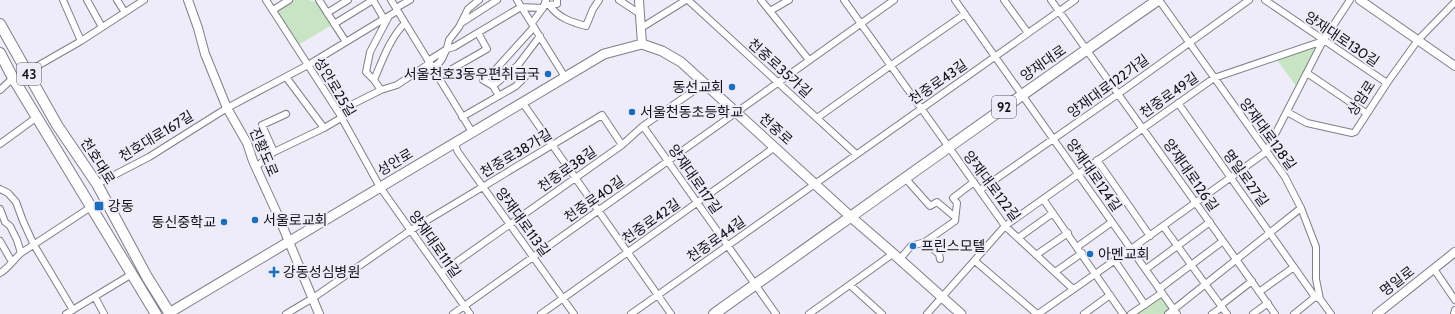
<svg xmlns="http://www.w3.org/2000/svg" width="1455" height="314" viewBox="0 0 1455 314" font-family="Cabin,'Noto Sans KR',sans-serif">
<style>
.green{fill:#c7e5c3}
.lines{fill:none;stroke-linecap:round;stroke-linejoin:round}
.minor-casing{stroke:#807e8a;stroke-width:8}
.tertiary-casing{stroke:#807e8a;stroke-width:10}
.secondary-casing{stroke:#807e8a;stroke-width:11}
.primary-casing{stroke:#807e8a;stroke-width:12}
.minor{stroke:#fff;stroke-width:6}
.tertiary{stroke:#fff;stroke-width:8}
.secondary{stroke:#fff;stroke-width:9}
.primary{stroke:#fff;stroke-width:10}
.poi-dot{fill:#1c6dbc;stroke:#eeecf9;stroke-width:1.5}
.labels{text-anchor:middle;stroke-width:4;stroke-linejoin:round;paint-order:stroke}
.shield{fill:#eeecf9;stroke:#55555c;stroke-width:1}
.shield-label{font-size:13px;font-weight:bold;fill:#141418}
.street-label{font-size:14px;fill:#141418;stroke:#eeecf9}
.poi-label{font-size:14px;fill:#141418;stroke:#eeecf9;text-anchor:start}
</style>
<rect width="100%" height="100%" fill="#eeecf9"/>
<path class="green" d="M292,0H308L318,3L332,25L298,45L275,10Z
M1318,45L1296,86L1277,60Z
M1161,295L1169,309L1163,314H1134Z"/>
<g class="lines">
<defs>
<path id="minor" d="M63,0L81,41
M87,0L102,27
M117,0L124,11
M266,0L339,113L380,187L470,314
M319,0L346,42
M373,0L384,19
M391,0L472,132
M517,0L565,77
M619,0L640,14
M688,0L856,154
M761,0L809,60
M844,0L1005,226L1073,289
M955,0L1177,314
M1004,0L1028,33
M1051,0L1275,314
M1159,0L1285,177L1301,208L1316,247V279L1320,299
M1265,0L1387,83
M547,5L557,4V0
M550,6C559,18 571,22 586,26L593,9L599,0
M396,8L410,0
M273,10L289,0
M770,11L789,0
M327,13L348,0
M463,22L497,0
M532,23L543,8L546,0
M334,24L373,0
M641,28L686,0
M428,61L447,49L454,47L521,7L543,8
M432,68L439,63L442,59L447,48L449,40L459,27L468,9L479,0
M27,72L81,41L144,0
M1307,73L1366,113
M286,77L324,128
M438,77L487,49L478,33
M374,80L366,72L370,52L389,16
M493,86L518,65L540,36
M0,90L13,78
M381,90L374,80C382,61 390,38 405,23
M499,96L493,86L483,80L497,68L534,27
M522,102L671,314
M1178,103L1315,297L1320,299L1331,314
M1287,112L1307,123L1352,133L1355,132L1387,83L1418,40L1455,2
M339,113L347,107L381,90L397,85L430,63
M462,117L516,86L529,73
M817,118L890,66L965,14
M643,126L776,314
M454,143L458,152L574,314
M0,144L37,117
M274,152L262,125L286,114
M1097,160L1150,236
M256,167L274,152L324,128L341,118
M906,179L930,206L937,202L955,217
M97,184L149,157L227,108L308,65L397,11
M0,189L8,193L16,202L23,221L34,245L73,310
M980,190L1118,94L1249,0
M1043,199L1123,314
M0,209L5,222L10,226L17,240L21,253
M1163,226L1227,314
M1018,238L1053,213
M0,241L12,262
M925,242L939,254L940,259
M1077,247L1112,222
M1036,255L1068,233
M900,259L911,246L925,242L955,221L957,203L953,198L974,182
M975,261L1037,314
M1115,261L1145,305
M1146,269L1210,222
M1434,269L1455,300
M1055,272L1082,253
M0,273C8,269 14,259 21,253L91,207
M441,273L622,145L643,126L705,83
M850,285L882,314
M1159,289L1223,241
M1259,292L1294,267
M95,297L104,314
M1221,305L1252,281
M66,314L132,274
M286,314L313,298L411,230L602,115L622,145
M453,314L894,0
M541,314L775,147
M631,314L1075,0
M809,314L894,253
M927,314L1005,226L1214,78L1323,41
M1038,314L1131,249L1266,152L1323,41L1350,0
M1084,314L1110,295
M1131,314L1162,293
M1168,314L1301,208
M1212,314L1222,307
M1253,314L1268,303
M1294,314L1315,297
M1454,314L1455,310"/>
<path id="tertiary" d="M188,0L198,28L205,54L227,108L247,143L253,161L280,220L319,314
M639,0L642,44
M1360,0L1455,66
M1377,314L1455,252"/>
<path id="secondary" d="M169,313L604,54L642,44L662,51L681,62L851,217L896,256L961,314"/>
<path id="primary" d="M0,24L57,125L97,184L147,277L170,314
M0,53L13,78L156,314
M714,314C862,209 1009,103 1158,0"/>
</defs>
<use href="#minor" class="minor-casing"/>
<use href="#tertiary" class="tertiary-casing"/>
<use href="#secondary" class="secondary-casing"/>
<use href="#primary" class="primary-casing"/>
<use href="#minor" class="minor"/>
<use href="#tertiary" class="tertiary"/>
<use href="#secondary" class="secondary"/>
<use href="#primary" class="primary"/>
</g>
<g class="poi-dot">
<circle cx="548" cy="74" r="4"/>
<circle cx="732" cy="87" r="4"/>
<circle cx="632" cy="112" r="4"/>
<rect x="94" y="201" width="10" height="10" rx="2"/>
<circle cx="255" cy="220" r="4"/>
<circle cx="224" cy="222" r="4"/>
<circle cx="913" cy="246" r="4"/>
<circle cx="1090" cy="254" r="4"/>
<path d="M272 266h4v4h4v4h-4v4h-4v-4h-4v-4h4z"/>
</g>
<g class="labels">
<g class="shield">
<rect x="17" y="63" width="24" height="22" rx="3"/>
<rect x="992" y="96" width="24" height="22" rx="3"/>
</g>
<g class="shield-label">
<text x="29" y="79">43</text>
<text x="1004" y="112">92</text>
</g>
<g class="street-label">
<text transform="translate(1342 39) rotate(34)" y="5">양재대로130길</text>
<text transform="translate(1043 63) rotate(-35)" y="5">양재대로</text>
<text transform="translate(780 68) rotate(42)" y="5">천중로35가길</text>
<text transform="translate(938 82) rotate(-35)" y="5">천중로43길</text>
<text transform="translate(1108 86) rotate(-36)" y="5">양재대로122가길</text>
<text transform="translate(335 87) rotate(59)" y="5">성안로25길</text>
<text transform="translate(1169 95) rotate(-35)" y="5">천중로49길</text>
<text transform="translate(1361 98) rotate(-57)" y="5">상암로</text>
<text transform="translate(776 129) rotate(42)" y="5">천중로</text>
<text transform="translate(1268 134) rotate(54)" y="5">양재대로128길</text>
<text transform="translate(156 136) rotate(-31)" y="5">천호대로167길</text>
<text transform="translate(264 152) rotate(67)" y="5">진황도로</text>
<text transform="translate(516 153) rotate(-31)" y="5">천중로38가길</text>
<text transform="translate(98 161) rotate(58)" y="5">천호대로</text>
<text transform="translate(395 162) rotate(-31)" y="5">성안로</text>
<text transform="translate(567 169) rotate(-35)" y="5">천중로38길</text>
<text transform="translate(1094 175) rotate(55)" y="5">양재대로124길</text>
<text transform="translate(1191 175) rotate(55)" y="5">양재대로126길</text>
<text transform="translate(1246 178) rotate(54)" y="5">명일로27길</text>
<text transform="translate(695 179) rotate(55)" y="5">양재대로117길</text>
<text transform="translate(992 186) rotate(53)" y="5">양재대로122길</text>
<text transform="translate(594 199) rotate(-35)" y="5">천중로40길</text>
<text transform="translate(651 221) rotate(-35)" y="5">천중로42길</text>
<text transform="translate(523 222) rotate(54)" y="5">양재대로113길</text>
<text transform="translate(716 239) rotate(-35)" y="5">천중로44길</text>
<text transform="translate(435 244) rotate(55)" y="5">양재대로111길</text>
<text transform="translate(1397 281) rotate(-38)" y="5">명일로</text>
</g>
<g class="poi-label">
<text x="540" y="79" text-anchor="end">서울천호3동우편취급국</text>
<text x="724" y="92" text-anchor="end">동선교회</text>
<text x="640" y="117">서울천동초등학교</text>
<text x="108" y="211">강동</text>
<text x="263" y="225">서울로교회</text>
<text x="216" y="227" text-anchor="end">동신중학교</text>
<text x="921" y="251">프린스모텔</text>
<text x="1098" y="259">아멘교회</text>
<text x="283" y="277">강동성심병원</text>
</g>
</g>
</svg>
